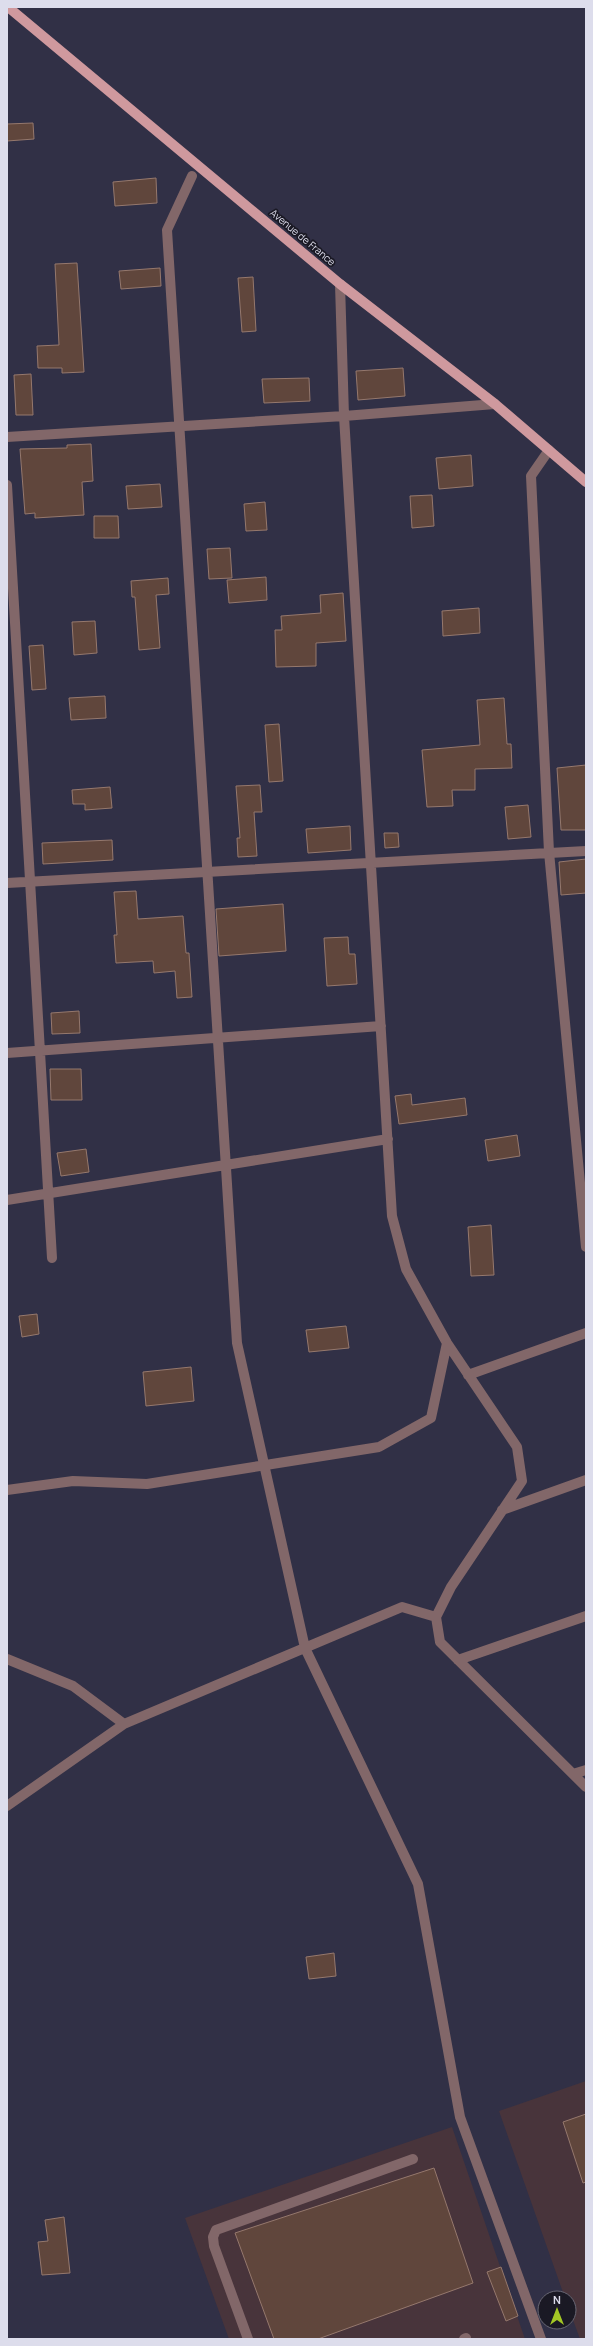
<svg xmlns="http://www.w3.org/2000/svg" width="593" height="2346" viewBox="0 0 593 2346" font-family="Manrope,sans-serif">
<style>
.industrial{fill:#48343b}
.building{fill:#60463c;stroke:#95786d}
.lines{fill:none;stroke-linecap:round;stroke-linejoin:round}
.minor{stroke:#826769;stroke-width:10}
.major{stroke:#cf999e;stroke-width:10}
.labels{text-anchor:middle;stroke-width:3.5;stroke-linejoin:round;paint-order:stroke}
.street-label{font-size:10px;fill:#ddddec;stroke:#1a1924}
</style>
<rect width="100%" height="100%" fill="#313046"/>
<path class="industrial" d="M586,2081V2339H580L569,2309V2298H565L499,2111Z
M452,2127L525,2339H229L185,2218Z"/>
<path class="building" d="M33,123L34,139L7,141V124Z
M156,178L157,203L115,206L113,182Z
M77,263L84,372L62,373V368H38L37,346L59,345L55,264Z
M160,268L161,286L121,289L119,271Z
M253,277L256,331L242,332L238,278Z
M403,368L405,396L358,400L356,371Z
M31,374L33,415H16L14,375Z
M309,378L310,401L264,403L262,379Z
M91,444L93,481L82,482L84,515L35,518V513L25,514L20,449L67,448V445Z
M471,455L473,486L439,489L436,458Z
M160,484L162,507L128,509L126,486Z
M432,495L434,526L412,528L410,496Z
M265,502L267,530L246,531L244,504Z
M94,516H118L119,538H94Z
M230,548L232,578L209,579L207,549Z
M266,577L267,600L229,603L227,580Z
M168,578L169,594L156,595L160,648L139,650L135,597H132L131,581Z
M343,593L346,641L316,643V666L276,667L275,630H282L281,616L321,613L320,595Z
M479,608L480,633L443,636L442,611Z
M95,621L97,653L74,655L72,622Z
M43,645L46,689L32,690L29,646Z
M105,696L106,718L71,720L69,698Z
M504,698L507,744H511L512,768L475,769V790H452L453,806L427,807L422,750L480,745L477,700Z
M279,724L283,781L269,782L265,725Z
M586,765V830H561L557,768Z
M260,785L262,812H254L257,856L238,857L237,838H240L236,786Z
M110,787L112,808L85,810V804H73L72,790Z
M528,805L531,837L508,839L505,807Z
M350,826L351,850L308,853L306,829Z
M384,833H398L399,847L385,848Z
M112,840L113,860L43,864L42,843Z
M586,859V893L561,895L559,862Z
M136,891L138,919L183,916L186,953H189L192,997L177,998L175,971L154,973L153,961L116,963L114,935H117L114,892Z
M283,904L286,951L219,956L216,909Z
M348,937L349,954H355L357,984L327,986L324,938Z
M79,1011L80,1033L52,1034L51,1013Z
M50,1069H81L82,1100H51Z
M411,1094L412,1105L465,1098L467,1115L399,1124L395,1096Z
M517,1135L520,1156L488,1161L485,1140Z
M86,1149L89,1172L61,1176L57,1153Z
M491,1225L494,1275L471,1276L468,1227Z
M37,1314L39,1334L22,1337L19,1316Z
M346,1326L349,1348L309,1352L306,1330Z
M191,1367L194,1401L146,1406L143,1372Z
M334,1953L336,1976L309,1979L306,1957Z
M586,2114V2182L583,2183L563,2122Z
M434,2168L473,2283L318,2339H274L235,2233Z
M64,2217L70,2273L42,2275L38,2242L48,2241L45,2220Z
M501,2267L518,2316L506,2321L487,2272Z"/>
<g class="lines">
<path class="minor" d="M192,176L167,230L237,1343L305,1648L418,1884L460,2117L541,2339
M340,284L344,416L392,1216L406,1269L447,1343L517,1447L522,1481L451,1587L436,1617L440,1642L586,1787
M7,437L344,416L495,404
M549,450L531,476L549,852L586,1247
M7,485L52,1258
M7,883L586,851
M7,1053L381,1026
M7,1200L388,1139
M468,1375L586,1333
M7,1490L73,1481L147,1484L379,1447L431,1418L447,1343
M502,1510L586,1480
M7,1659L73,1686L124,1724
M458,1660L586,1616
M573,1774L586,1770
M7,1806L124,1724L402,1607L436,1617
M248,2339L214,2246L213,2237L216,2230L413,2159
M464,2339L466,2338"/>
<path class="major" d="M8,7L340,284L495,404L586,482"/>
</g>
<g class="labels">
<g class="street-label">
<text transform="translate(303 237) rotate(40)" y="4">Avenue de France</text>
</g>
</g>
<rect width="593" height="2346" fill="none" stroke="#ddddec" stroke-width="16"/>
<g transform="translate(557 2310)"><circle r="19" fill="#1a1924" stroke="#686774"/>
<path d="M0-3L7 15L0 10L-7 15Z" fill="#a4c825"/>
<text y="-6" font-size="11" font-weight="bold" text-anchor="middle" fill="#ddddec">N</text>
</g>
</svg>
